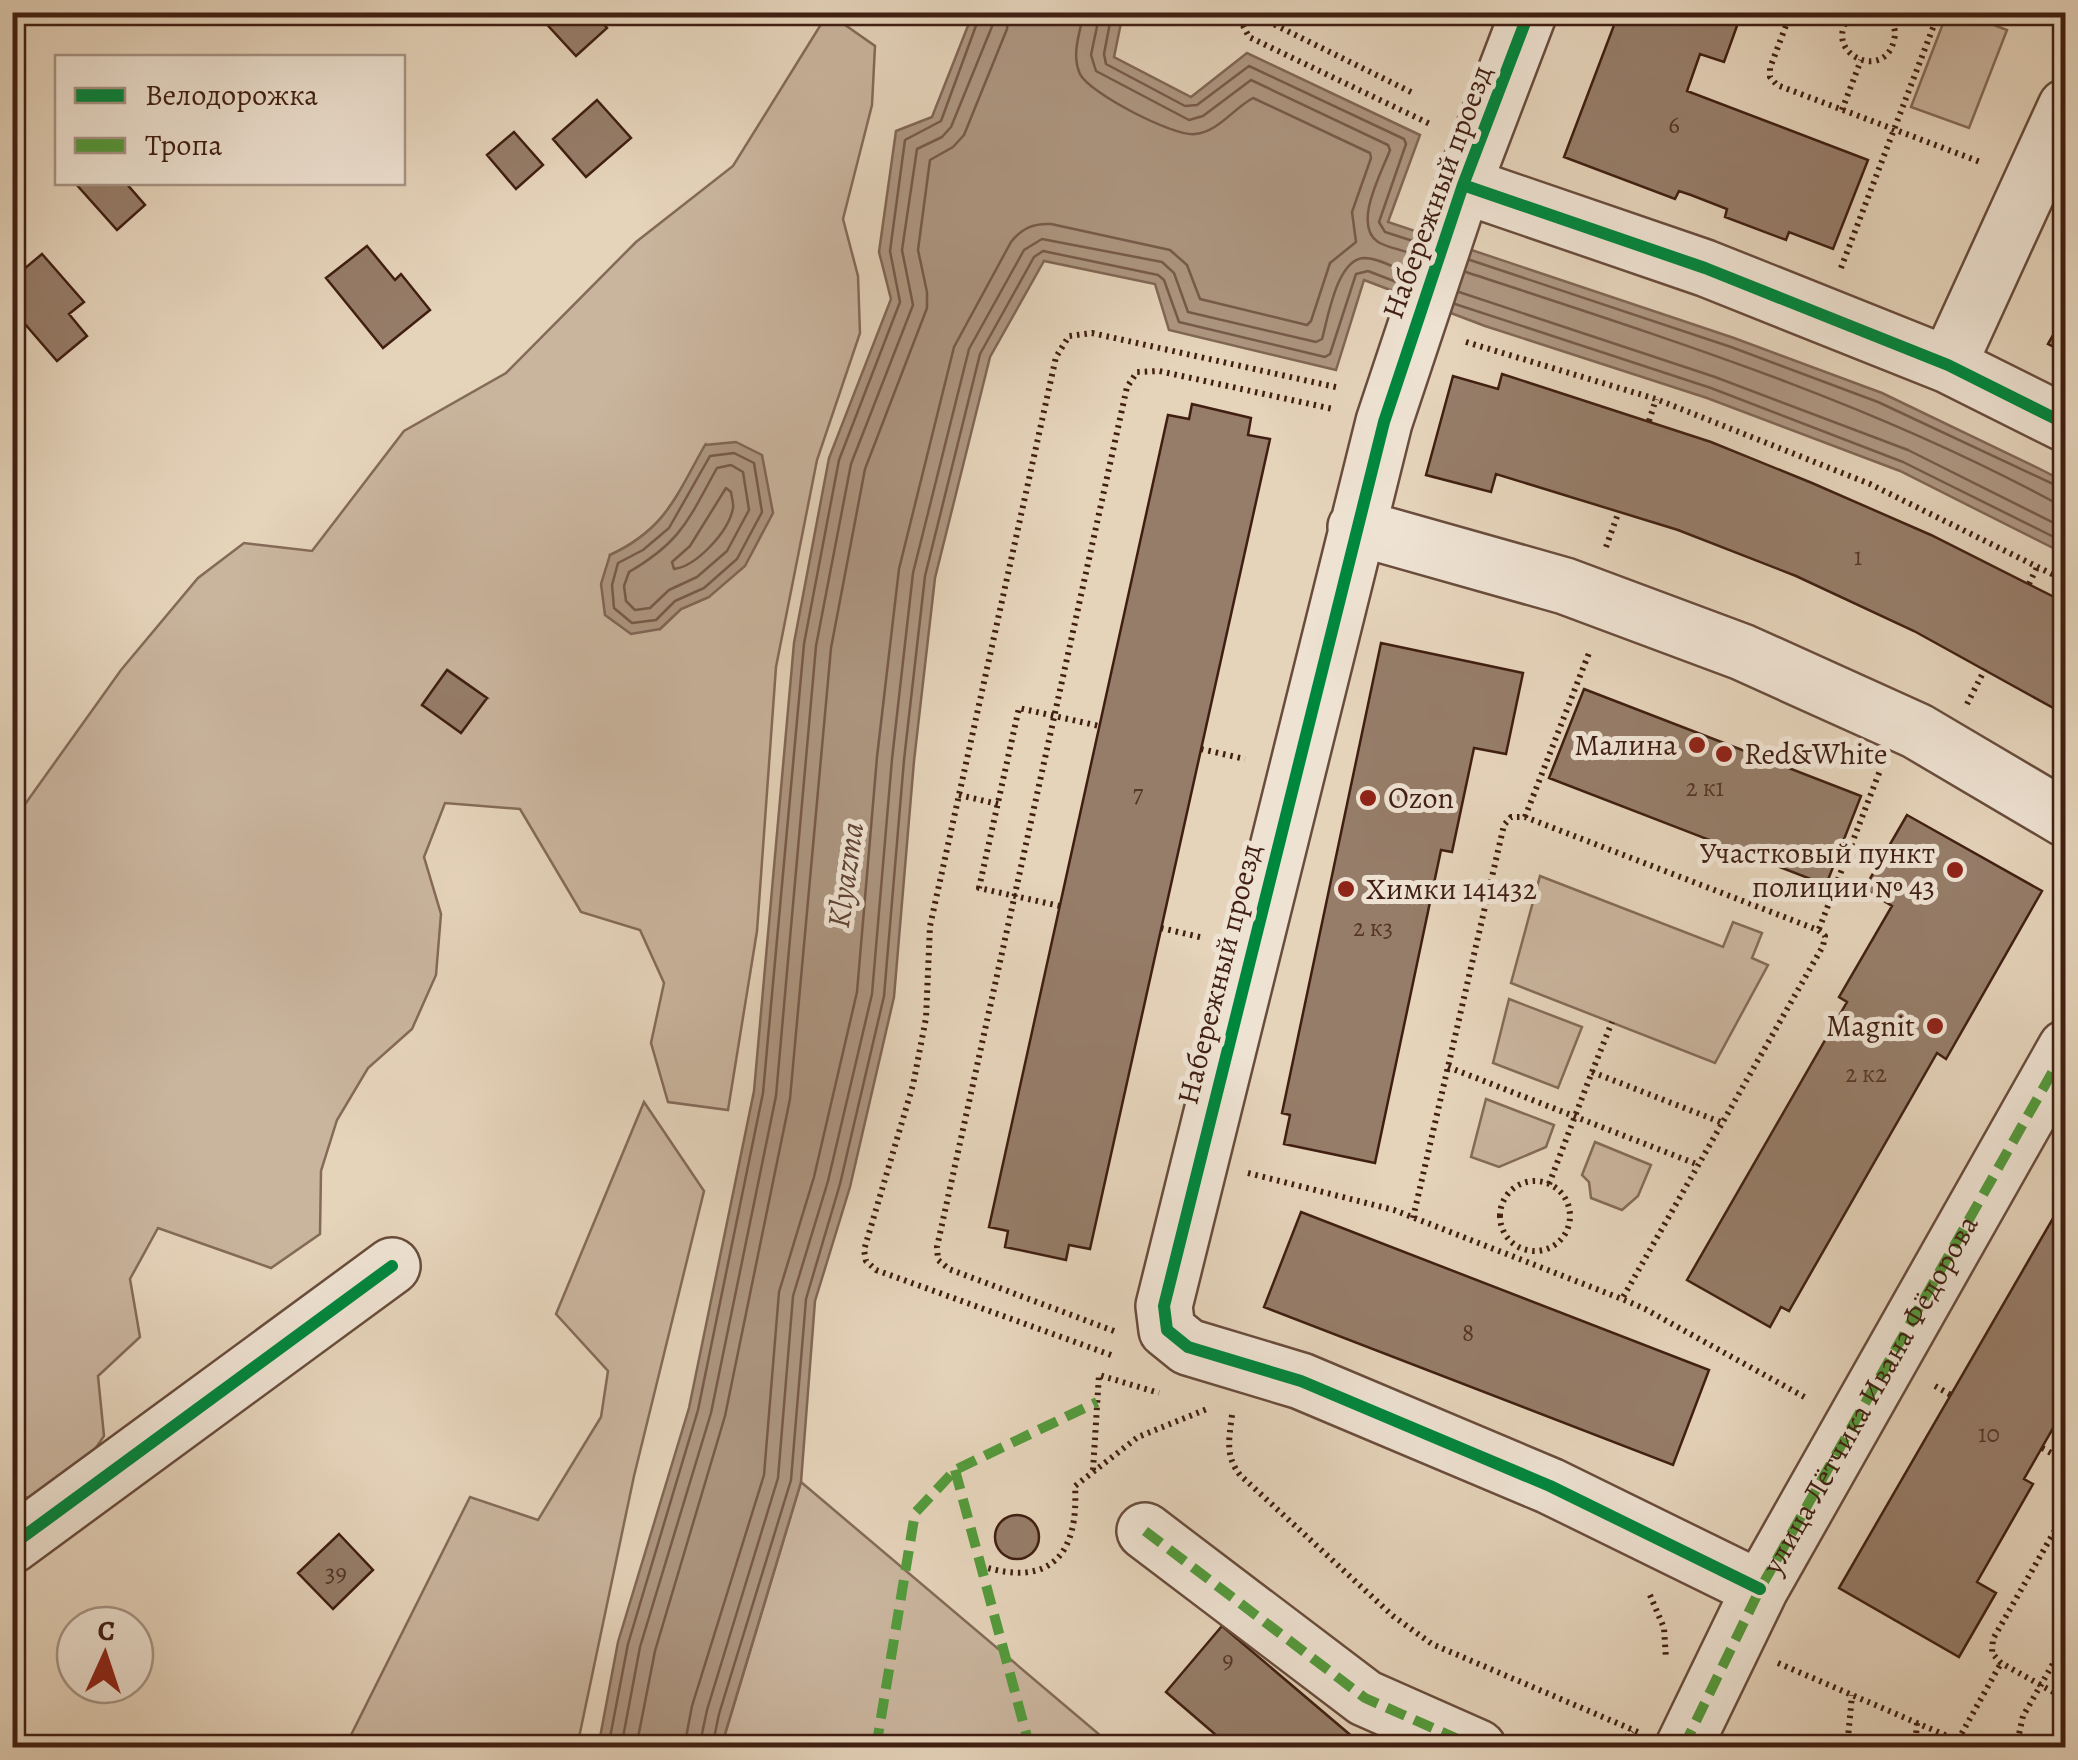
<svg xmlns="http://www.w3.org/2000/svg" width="2078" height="1760" viewBox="0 0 2078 1760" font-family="Alegreya,serif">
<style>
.green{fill:#c9b49d;stroke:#846a58;stroke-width:2.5;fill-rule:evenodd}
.water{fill:#ad9681;stroke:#816655;stroke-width:2.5}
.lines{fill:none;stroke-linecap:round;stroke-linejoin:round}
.shore{stroke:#765a4a;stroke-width:2.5}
.building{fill:#967d69;stroke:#401f12;stroke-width:2.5}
.minor-casing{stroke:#694c3c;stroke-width:60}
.path{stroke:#401f12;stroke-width:6;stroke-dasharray:2.5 5;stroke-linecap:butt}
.minor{stroke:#eee2d2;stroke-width:55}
.quiet{stroke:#539a3c;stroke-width:10;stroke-dasharray:20 10;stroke-linecap:butt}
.cycleway-casing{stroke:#eee2d2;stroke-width:19}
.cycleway{stroke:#00873e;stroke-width:12}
.poi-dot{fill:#8f2418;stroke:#eee2d2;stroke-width:4}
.labels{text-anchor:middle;stroke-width:10;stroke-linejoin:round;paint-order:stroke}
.number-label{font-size:25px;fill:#563628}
.street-label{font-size:30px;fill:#401f12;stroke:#eee2d2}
.poi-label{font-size:30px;fill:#401f12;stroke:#eee2d2;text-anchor:end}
.water-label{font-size:32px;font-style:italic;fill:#614333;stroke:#eee2d2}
</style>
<rect width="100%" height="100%" fill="#e5d3ba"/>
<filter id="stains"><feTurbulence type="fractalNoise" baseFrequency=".002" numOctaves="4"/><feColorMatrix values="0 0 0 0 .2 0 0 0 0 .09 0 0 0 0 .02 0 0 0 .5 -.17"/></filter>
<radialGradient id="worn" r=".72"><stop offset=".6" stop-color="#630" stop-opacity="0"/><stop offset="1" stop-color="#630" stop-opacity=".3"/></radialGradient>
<path class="green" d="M828,13L875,46L872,105L843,219L858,276L860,333L817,460L776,667L757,931L728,1110L668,1102L651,1043L664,983L640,930L581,912L520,809L445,803L424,857L441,914L436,975L412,1029L368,1068L337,1120L321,1171L320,1234L271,1268L158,1228L130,1279L140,1337L98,1376L104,1436L69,1487L13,1501V821L121,670L198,578L244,543L312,551L404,431L506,373L636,242L733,166ZM705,446L709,597L681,609L660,629L610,555C666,529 676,496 705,446ZM448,670L487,698L423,705Z
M1947,13H1962L2007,30L1969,128L1911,107Z
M1540,876L1723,947L1733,922L1762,933L1752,958L1768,965L1715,1063L1511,983Z
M1509,999L1582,1027L1558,1088L1493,1063Z
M1486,1099L1554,1125L1546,1147L1499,1167L1471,1157Z
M644,1102L704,1191L634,1476L577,1747H345L470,1497L538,1520L601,1417L608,1371L556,1314Z
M1595,1142L1651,1165L1638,1196L1622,1210L1591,1198L1589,1182L1582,1175Z
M801,1482L1114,1747L721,1748Z"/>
<path class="water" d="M973,13H1123L1114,57L1191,97L1247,53L1420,135L1388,222L1734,338L1882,393L2042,470L2065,482V554L1900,471L1707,398L1485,326L1364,280L1336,370L1169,330L1155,284L1044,261L990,357L935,578L914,761L894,997L850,1187L815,1301L801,1482L721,1747L598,1748L618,1642L689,1408L754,1091L794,643L829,458L891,299L879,252L896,131L932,117Z
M736,442L762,455L773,513L745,566L709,597L681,609L660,629L631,634L605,615L601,584L610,555C666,529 676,496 705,445Z"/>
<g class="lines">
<path class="shore" d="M1100,12L1091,55L1096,71L1189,120L1203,116L1251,80L1388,145L1390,150C1382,172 1352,225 1378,242C1386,247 1399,249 1409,253
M1112,12L1104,54L1106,64L1185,106L1197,105L1249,66L1404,139L1406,144L1379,222L1385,232L1413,241
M1470,260L1731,347L1878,402L2066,490
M1466,272C1666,338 1865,400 2052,501L2066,503
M1459,292L1715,377L1908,450L2066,529
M1455,304L1711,388L1903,462L2066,543
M734,453L754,463L762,512L737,559L704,588L675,601L656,620L632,623L614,608L612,585L618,563L643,550L669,528L710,456Z
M731,465L743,472L749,510L727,551L697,577L669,590L650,608L635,610L626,601L624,586L629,572C682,541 688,520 717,468Z
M726,488L731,492C731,494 734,505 733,508C729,531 697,566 674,569L672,562L690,546Z
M608,1748L628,1644L698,1410L763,1093L804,644L839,460L900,302L890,251L905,140L941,121L981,12
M621,1748L640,1647L711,1413L776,1096L816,646L851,464L913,305L902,250L917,149L942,137L951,127L993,24L994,12
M636,1748L655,1651L725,1416L790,1099L831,648L865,469L927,308V292L918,250L930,160L953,147L964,135L1007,29L1009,12
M684,1748L692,1706L764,1475L779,1292L814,1177L857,992L877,757L899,569L954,347L1011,242C1022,228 1034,223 1051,224L1170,250L1187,265L1200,299L1307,325L1311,321L1330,263L1356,242L1352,212L1371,158L1370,153L1253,98C1234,108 1218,132 1195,134C1174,137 1089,93 1080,74C1071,55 1080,32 1084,12
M699,1748L707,1710L778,1478L793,1296L828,1181L872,994L892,759L913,573L969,349L1024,250L1042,239L1162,262L1174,273L1188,312L1316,342L1322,339C1328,318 1337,259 1364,258C1377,258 1391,266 1403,271
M712,1748L719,1714L791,1480L806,1299L840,1184L884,996L904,760L925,576L980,354L1034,257L1043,251L1158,275L1164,280L1179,322L1325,357L1330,354L1356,274L1368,271L1399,283"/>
</g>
<path class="building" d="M547,12H593L607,28L576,56L541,18Z
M1619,12H1742L1724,62L1700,54L1687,91L1868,160L1833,249L1789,232L1786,240L1725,217L1727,209L1691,195L1679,191L1675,199L1564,157Z
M597,100L631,138L586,177L553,139Z
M514,132L543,165L516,189L487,155Z
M78,182H125L145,205L117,230L76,184Z
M367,246L395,280L401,274L430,310L383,348L326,278Z
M42,254L84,302L69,314L87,336L57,361L12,309V279Z
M2066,312V353L2048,344Z
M1502,374L1711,442L1812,483L1931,535L2066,603V715L1914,631L1796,576L1678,530L1496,474L1491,492L1426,475L1453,376L1498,389Z
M1192,404L1251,418L1248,435L1270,439L1090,1249L1069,1245L1066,1260L1005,1247L1008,1231L989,1227L1168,415L1189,419Z
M1381,643L1523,673L1506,754L1474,748L1452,852L1441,850L1375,1163L1284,1144L1290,1115L1282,1113Z
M447,670L487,698L461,733L422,705Z
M1584,689L1861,796L1826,885L1549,778Z
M1907,815L2042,891L1946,1059L1937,1053L1789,1311L1781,1307L1770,1327L1687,1280L1847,1002L1839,997L1892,906L1864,889Z
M2063,1201L2066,1419L2060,1416L2024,1479L2033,1484L1977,1582L1996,1593L1959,1657L1839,1588Z
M1301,1212L1709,1370L1673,1465L1264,1307Z
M995 1537a22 22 0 1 1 44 0a22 22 0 1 1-44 0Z
M339,1534L373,1570L333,1609L298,1573Z
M1222,1626L1361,1744L1358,1748H1231L1166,1692Z"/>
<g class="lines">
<defs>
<path id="minor" d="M1529,12L1463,185L1384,422L1164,1306L1167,1330L1188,1347L1301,1381L1550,1486L1760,1589
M1463,185L1705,268L1948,365L2066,424
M1948,365L2066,107
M1356,527L1565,586L1742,652L1917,731L2066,819
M1145,1531L1365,1698L1478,1748
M12,1545L392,1266
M1683,1748L1760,1589L2066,1048"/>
</defs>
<use href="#minor" class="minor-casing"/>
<path class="path" d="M1236,12L1249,37L1432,125
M1257,12L1259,17L1415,94
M1791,12L1770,68V77L1777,85L1983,163
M1854,12C1815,50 1884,85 1894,40C1897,28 1892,20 1882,12
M2038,12L2066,23
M1842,110L1861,60
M1841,268L1939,12
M1466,342L1656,399L1870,484L2066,581
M1649,421L1656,399
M1606,547L1619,511
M2029,584L2038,565
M1967,704L1985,669
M1201,749L1245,759
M959,795L998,804
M1525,817L1589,653
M1060,906L979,888L1019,708L1099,726
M1161,928L1204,938
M1819,929L1881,768
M1448,1067L1699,1165
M1592,1072L1612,1022
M1248,1173L1394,1210L1622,1299L1645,1309L1808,1399
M1500 1216a35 35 0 1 1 70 0a35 35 0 1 1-70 0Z
M1549,1184L1592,1072L1723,1123
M1413,1218L1504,825L1511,817H1525L1818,930L1825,936L1823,946L1622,1299
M1114,1331L949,1269L938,1260L937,1247L1127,387L1137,372L1159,371L1333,409
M1111,1355L876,1270L866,1261L864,1250L913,1085L926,1018L930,926L1056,357L1069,336L1092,333L1340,388
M1935,1386L1951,1395
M1232,1415C1229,1439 1225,1456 1240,1475L1393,1616L1432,1644L1638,1732
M2042,1448L2066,1461
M1093,1470L1099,1375L1159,1393
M2066,1511L1993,1639L1992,1653L2001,1663L2066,1699
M981,1566C1051,1588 1079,1554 1075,1486L1138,1437L1207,1409
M1650,1595L1664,1628L1666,1659
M1778,1663L1975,1748
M1958,1740L2001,1663
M1616,1748L1632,1731
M1847,1748L1852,1695
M1915,1748L1917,1723
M2016,1748L2023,1716L2066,1641"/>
<use href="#minor" class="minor"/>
<g class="quiet">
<path d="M955,1470L1030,1748"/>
<path d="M1145,1531L1365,1698L1478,1748"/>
<path d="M876,1748L915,1513L955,1470L1097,1402"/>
<path id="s1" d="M1683,1748L1760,1589L2066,1048"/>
</g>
<defs>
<path id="cycleway" d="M1529,12L1463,185L1384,422L1164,1306L1167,1330L1188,1347L1301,1381L1550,1486L1760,1589
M1463,185L1705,268L1948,365L2066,424
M12,1545L392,1266"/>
</defs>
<use href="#cycleway" class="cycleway-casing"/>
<use href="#cycleway" class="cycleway"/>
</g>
<g class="poi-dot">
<circle cx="1697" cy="745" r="10"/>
<circle cx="1724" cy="754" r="10"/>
<circle cx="1368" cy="798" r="10"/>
<circle cx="1955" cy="870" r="10"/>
<circle cx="1346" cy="889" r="10"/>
<circle cx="1935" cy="1026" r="10"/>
</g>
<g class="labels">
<g class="number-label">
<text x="1674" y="133">6</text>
<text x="1858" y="565">1</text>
<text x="1705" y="796">2 к1</text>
<text x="1138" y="802">7</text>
<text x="1373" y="936">2 к3</text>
<text x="1866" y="1082">2 к2</text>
<text x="1468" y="1341">8</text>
<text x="1989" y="1442">10</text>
<text x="336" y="1581">39</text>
<text x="1228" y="1668">9</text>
</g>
<g class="street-label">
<text transform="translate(1437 192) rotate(-70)" y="10">Набережный проезд</text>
<text transform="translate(1219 974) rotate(-76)" y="10">Набережный проезд</text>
<text dy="10" stroke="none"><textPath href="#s1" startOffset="400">улица Лётчика Ивана Фёдорова</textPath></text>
</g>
<g class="poi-label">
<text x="1677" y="755">Малина</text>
<text x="1744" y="764" text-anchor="start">Red&amp;White</text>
<text x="1388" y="808" text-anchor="start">Ozon</text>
<text x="1935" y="863">Участковый пункт<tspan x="1935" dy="34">полиции № 43</tspan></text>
<text x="1366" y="899" text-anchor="start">Химки 141432</text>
<text x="1915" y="1036">Magnit</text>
</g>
<g class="water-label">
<text transform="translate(845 875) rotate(-82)" y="11">Klyazma</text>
</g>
</g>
<rect width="2078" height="1760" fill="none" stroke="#e5d3ba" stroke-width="50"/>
<rect x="15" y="15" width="2048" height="1730" fill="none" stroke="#401f12" stroke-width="5"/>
<rect x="25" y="25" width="2028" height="1710" fill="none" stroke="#401f12" stroke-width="2.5"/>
<rect x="55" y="55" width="350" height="130" fill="#eee2d2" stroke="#a89485" stroke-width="2.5"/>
<rect x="75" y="88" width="50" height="15" fill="#00873e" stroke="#a89485" stroke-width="2.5"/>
<text x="145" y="105" font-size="30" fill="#401f12">Велодорожка</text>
<rect x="75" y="138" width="50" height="15" fill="#539a3c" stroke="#a89485" stroke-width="2.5"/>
<text x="145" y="155" font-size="30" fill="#401f12">Тропа</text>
<g transform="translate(105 1655) rotate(3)"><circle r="48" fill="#eee2d2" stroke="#a89485" stroke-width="2.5"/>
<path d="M0-8L18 38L0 25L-18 38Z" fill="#8f2418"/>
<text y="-15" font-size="28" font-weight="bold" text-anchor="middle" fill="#401f12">С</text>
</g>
<rect width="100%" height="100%" filter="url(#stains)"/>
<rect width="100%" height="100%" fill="url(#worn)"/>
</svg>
